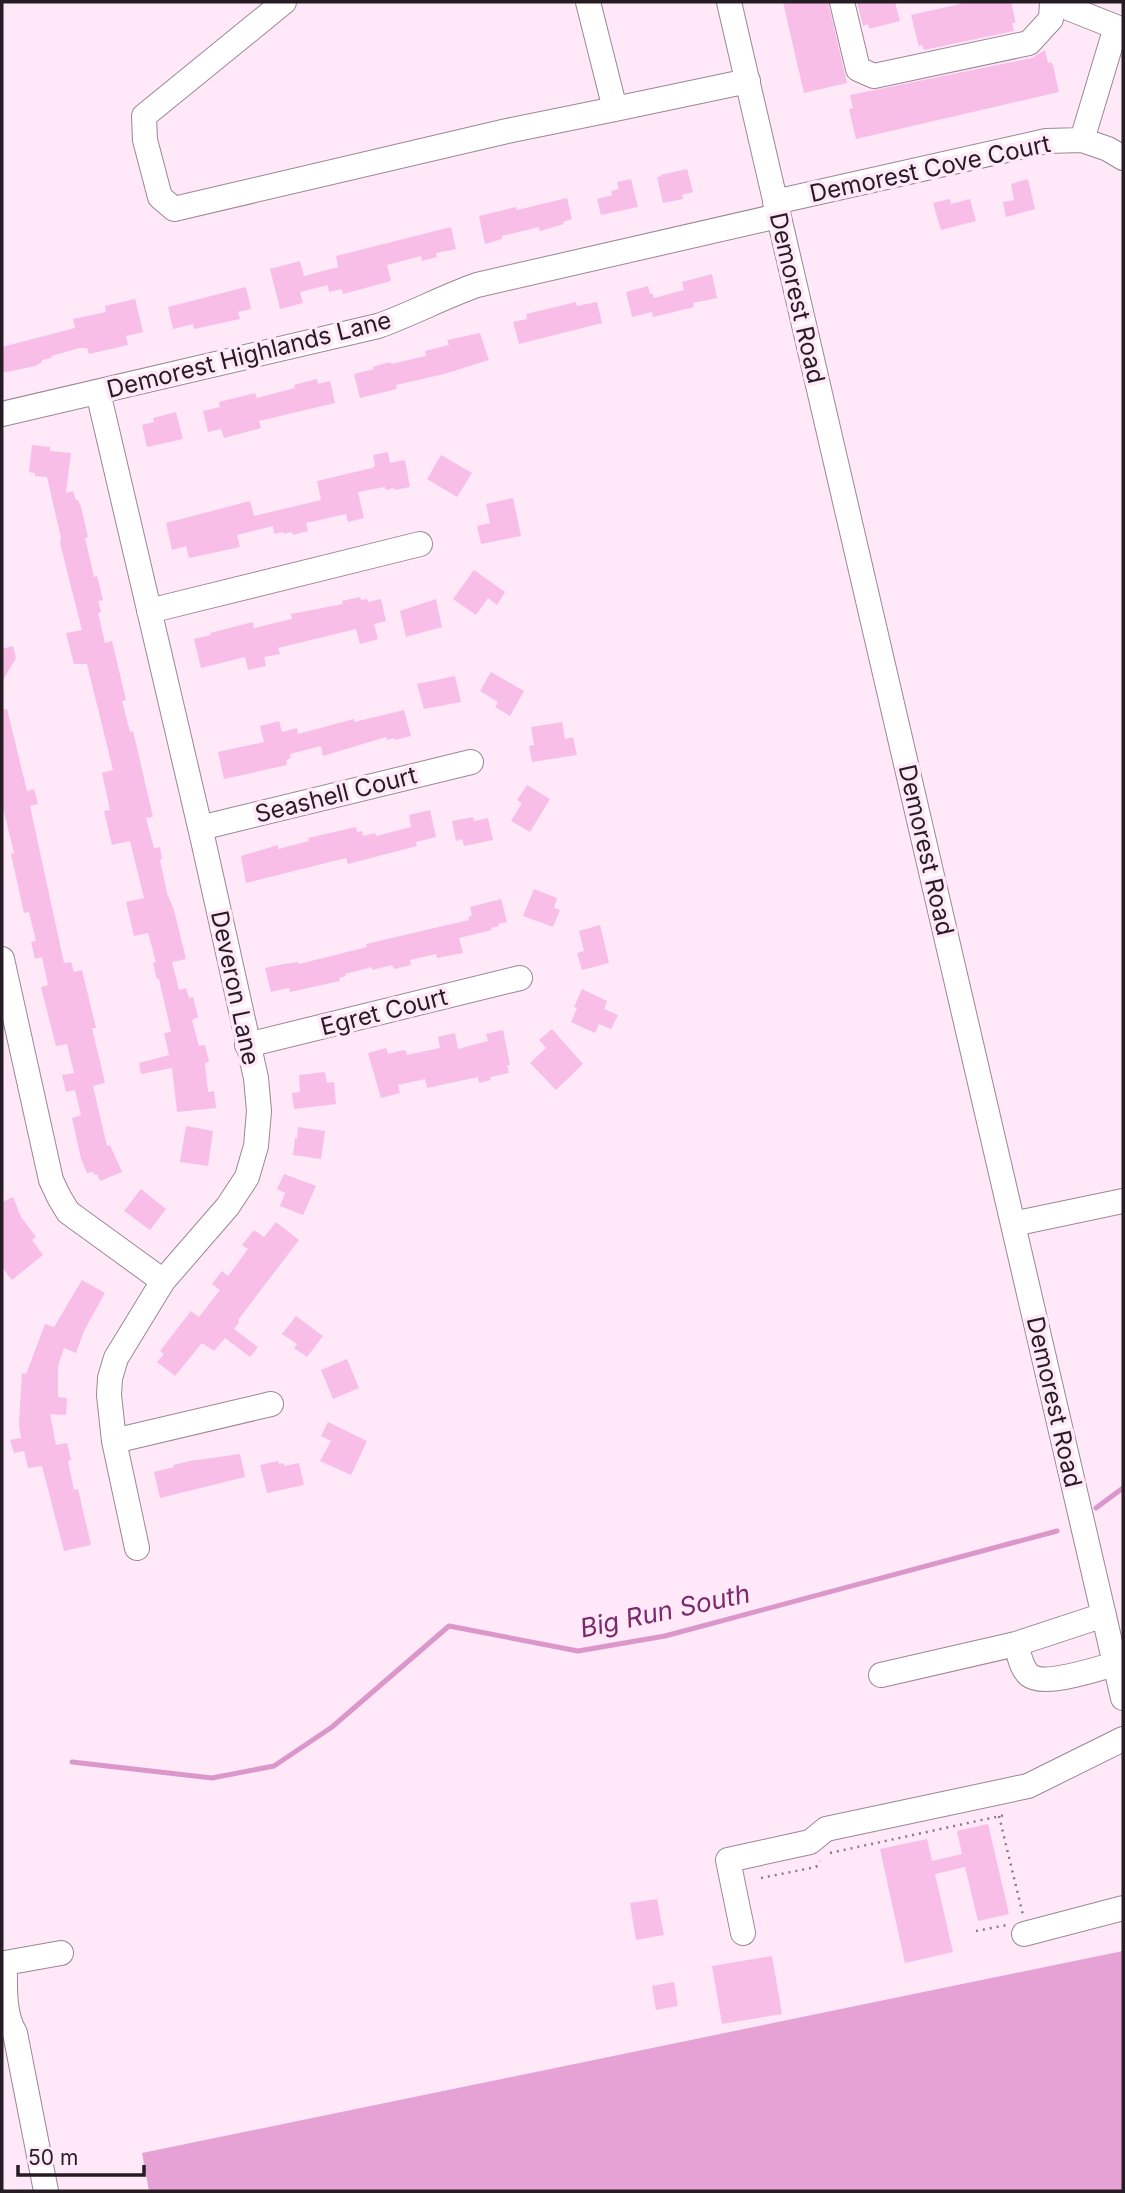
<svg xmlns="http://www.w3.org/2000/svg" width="1125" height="2193" viewBox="0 0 1125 2193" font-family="Inter,sans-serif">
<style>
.forest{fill:#e6a1d5}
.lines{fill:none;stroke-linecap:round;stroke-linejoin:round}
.stream{stroke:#db96ca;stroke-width:5}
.building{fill:#f8bee8}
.minor-casing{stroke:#9b8796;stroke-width:26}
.path{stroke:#897a85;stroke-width:2.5;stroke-dasharray:2 5;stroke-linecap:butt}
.minor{stroke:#fff;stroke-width:24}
.labels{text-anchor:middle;stroke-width:7;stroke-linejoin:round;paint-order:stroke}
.street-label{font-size:24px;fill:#251d23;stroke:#ffe8f8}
.water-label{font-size:26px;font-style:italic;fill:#7a2a6b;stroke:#ffe8f8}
</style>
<rect width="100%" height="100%" fill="#ffe8f8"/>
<path class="forest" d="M1123,1951V2191H149L142,2153Z"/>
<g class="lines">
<path class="stream" d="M1096,1508L1123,1488
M72,1762L212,1778L274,1766L332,1727L449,1626L578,1651L665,1636L1057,1531"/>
</g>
<path class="building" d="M783,2H828L847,83L804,93Z
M857,2H895L900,21L872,28H869L868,24L863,26Z
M969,2H1011L1015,19V23H1012L1014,31L924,50L922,45L919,46L918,43L911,15Z
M1045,50L1048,63L1051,62L1053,65L1059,92L856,139L849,109L853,108L850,95L1032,58Z
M687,169L693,192L682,195L683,199L663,203L657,177L661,176V175Z
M631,179L638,207L601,215L597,199L612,195L611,191L619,189L617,182Z
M1028,179L1035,209L1006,217L1003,202L1014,200L1011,184Z
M567,198L572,219L563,222L564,224L540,231L539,227L502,236V239L485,244L479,216L516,207L517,210Z
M950,199L951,204L970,199L976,221L941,230L933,203Z
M451,227L456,249L436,253L437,257L422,261L421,256L387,265L391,281L343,294L342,289L329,292L328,285L300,292L303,303L280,309L270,269L300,261L304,276L338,267L336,256Z
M712,274L717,298L693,303L694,307L653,317L652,312L632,317L626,292L648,286L650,294L652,293L654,298L684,290L682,282Z
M246,287L251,309L238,312L240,319L194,329L193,324L173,329L168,307Z
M135,299L143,332L126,336L128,345L89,354L87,348H80L51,356L52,358L42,360V362L35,366L2,373V347L75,328L73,319L106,312L105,306Z
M576,302L577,306L597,302L602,323L519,344L513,322L527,319L526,314Z
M480,333L489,360L444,374L396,385L397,389L360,398L354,374L374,369L373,367L382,364L391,362V364L426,356L425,351L449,345L447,340Z
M317,379L318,384L330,381L335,403L259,421L261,428L224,438L221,429L208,432L203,411L220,407L219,402L255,393L257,398L295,388L294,385Z
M176,412L183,439L147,447L142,425L154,422L153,418Z
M32,445L50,447V451L71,453L66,493L73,491L76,500H78L81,507L88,537L85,538L94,577L97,576L103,600L98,601L101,612L98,613L105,643L112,641L126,700L122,701L130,732L133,731L153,817L146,818L154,848L160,847L162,859L160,860L167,893L174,910L186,959L172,962L179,990L186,988L189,998L193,997L198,1017L192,1020L199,1046L205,1045L209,1062L205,1063L208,1092L214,1091L216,1108L177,1112L172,1068L141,1074L139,1063L169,1055L164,1033L171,1032L159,979H157L153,963L156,962L148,933L134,936L126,902L144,898L130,841L112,845L104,811L110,810L102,773L113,770L87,664H74L66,633L82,630L60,543L61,538L47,477L35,476V473L29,472Z
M388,452L390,463L405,460L410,487L394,490V488L386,490L385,487L358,492L364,518L348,522L346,514L306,523L308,531L293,535L292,532L284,534L283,532L274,534L273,526L237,535L240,547L189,558L186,546L172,550L166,523L250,501L254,516L321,500L317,481L372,468L375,466L373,455Z
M441,455L472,473L457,497L427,479Z
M513,498L521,536L481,544L477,526L490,523L486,504Z
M474,570L505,592L497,605L488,598L476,615L453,599Z
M360,597L361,600L367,599L368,602L381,599L386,621L374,624L378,639L360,644L356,629L278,648L280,654L264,657L266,666L248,670L245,657L201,668L194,639L211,635L210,633L253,622L254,628L292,619L291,614L343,604L342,601Z
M436,599L442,627L406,637L400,611Z
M13,646L16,658L2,682V649Z
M491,672L524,691L510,716L495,707L498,702L480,691Z
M455,676L461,702L424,709L417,684Z
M7,709L27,791L34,789L38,804L30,806L64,963L71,962L74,972L82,970L96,1028H92L105,1083L93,1086L107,1146L110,1145L122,1172L100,1181L97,1174L95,1175L93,1172L87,1173L81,1159L72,1118L81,1115L75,1090L66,1092L62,1075L74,1073L67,1044L56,1046L41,987L48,985L42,957L35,959L31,942L36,941L29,912L24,913L11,854L14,853L2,804V710Z
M404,710L411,736L395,740L394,738L387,740L386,737L323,756L321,746L290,754L291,758L286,760L287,765L224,779L218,752L264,742L260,726L279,721L282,732L297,728L298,734L354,719V722Z
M562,722L565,739L573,737L577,755L532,762L529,746L534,745L531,727Z
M527,785L550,799L530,832L511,821L522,803L517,800Z
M430,810L436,837L416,842L417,846L348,864L346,858L246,883L241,856L278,845V849L309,841L308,838L356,827L357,832L362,831L363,836L375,833L376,836L411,827L409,815Z
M473,817L474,821L488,818L493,840L464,846L462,839L456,841L452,821Z
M534,889L557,898L554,908L560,910L553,927L523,916Z
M501,899L507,922L498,924L499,926L491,928L492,930L459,938L463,953L437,958L436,954L410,960L411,965L394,969L392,965L372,970V967L345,974L346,976L339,978L340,981L290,992L289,988L271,992L265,968L284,964L298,962L299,964L367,947L366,944L469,920V916H472L470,907Z
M600,925L609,963L582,970L577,953L584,951L579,931Z
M582,989L607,1001L604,1009L618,1015L611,1029L599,1024L595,1033L571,1022L577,1008L574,1007Z
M552,1029L583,1064L556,1090L530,1063L546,1048L539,1040Z
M503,1030L510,1065H507L509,1073L490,1077L491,1080L479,1083L478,1077L427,1088L425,1079L398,1085L400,1093L381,1098L368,1053L386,1048L388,1054L403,1050L406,1051L407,1055L440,1048L438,1037L455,1033L458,1049L488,1041L486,1034Z
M325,1072L327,1083L334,1082L336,1104L294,1109L292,1093L300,1092L299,1075Z
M186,1126L213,1131L208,1166L180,1162Z
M298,1127L325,1131L321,1159L293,1155L295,1138L297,1139Z
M284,1174L316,1186L303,1215L280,1206L285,1193L277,1189Z
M141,1189L166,1209L150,1230L124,1211Z
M13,1197L21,1217L36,1237L32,1240L43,1255L12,1280L2,1267V1202Z
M276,1222L299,1240L238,1320L239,1322L234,1329L258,1347L250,1357L225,1338L214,1351L202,1343L175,1376L157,1362L164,1354L160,1351L191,1311L199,1317L220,1290L212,1284L222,1271L228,1276L248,1249L242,1245L254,1230L264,1237Z
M82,1280L105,1293L84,1331L76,1353L64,1348L58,1366V1397L67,1398L66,1415L50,1414L56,1445L67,1443L71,1460L68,1461L74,1490L78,1489L91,1545L64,1551L42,1466L28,1468L24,1451L14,1453L10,1440L21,1438L19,1424L22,1373L26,1374L45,1324L54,1327Z
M296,1316L323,1336L307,1357L294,1348L297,1344L282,1334Z
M347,1359L359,1388L333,1399L321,1370Z
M328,1422L367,1441L351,1475L320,1461L331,1441L321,1436Z
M240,1454L245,1477L160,1498L154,1472L174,1467L173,1465L190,1461Z
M278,1461L279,1464L284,1463V1466L299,1463L304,1485L267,1493L260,1465Z
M988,1824L1009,1914L978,1921L965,1867L935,1874L953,1952L905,1963L880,1849L927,1839L932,1861L962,1854L957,1831Z
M657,1899L664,1935L636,1940L630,1903Z
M772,1956L782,2014L722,2024L712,1966Z
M674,1982L678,2006L656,2010L652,1986Z"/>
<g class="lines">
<defs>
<path id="minor" d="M284,2L144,116L145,140L160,197L174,209L507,131L615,109
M588,2L615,109L748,81
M729,2L1123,1698
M842,2L858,69L874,76L1029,43L1051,19L1052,2
M1053,2L1116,27L1082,140
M775,202L1046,141L1082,140L1108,149L1123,158
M98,392L203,840L256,1078L259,1111L256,1146L247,1177L228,1206L163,1281L116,1358L110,1378L109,1395L114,1441L137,1548
M2,414L378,326C412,314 443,297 477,285L778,216
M149,611L420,544
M200,828L471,762
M2,959L51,1180L59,1197L68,1212L163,1281
M247,1045L520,978
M1013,1224L1123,1201
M114,1441L271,1404
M1016,1644C1019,1654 1021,1668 1029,1675C1044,1687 1097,1669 1115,1664
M881,1675L1016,1644L1104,1615
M743,1933L728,1860L810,1842L826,1829L1028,1786L1123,1739
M1024,1934L1123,1908
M46,2191L15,2033C3,2014 5,1984 5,1963L61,1953"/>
</defs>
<use href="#minor" class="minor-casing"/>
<path class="path" d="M999,1816L1023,1915
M830,1853L1005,1815
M761,1878L816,1867L820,1861
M976,1931L1007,1925"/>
<use href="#minor" class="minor"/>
</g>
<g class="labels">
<g class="street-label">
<text transform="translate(930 169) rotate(-12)" y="8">Demorest Cove Court</text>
<text transform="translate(797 298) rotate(77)" y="8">Demorest Road</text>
<text transform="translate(249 355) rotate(-14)" y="8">Demorest Highlands Lane</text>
<text transform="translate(336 795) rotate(-14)" y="8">Seashell Court</text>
<text transform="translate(926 850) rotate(77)" y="8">Demorest Road</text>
<text transform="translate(235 988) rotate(78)" y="8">Deveron Lane</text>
<text transform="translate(384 1012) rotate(-14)" y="8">Egret Court</text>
<text transform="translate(1054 1402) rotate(77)" y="8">Demorest Road</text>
</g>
<g class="water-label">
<text transform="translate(665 1611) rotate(-12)" y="9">Big Run South</text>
</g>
</g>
<rect width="1125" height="2193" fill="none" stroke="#251d23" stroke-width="7"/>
<path d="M18 2165v10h126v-10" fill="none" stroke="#251d23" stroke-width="3.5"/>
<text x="28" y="2165" font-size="21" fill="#251d23" stroke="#ffe8f8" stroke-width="5" paint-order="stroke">50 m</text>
</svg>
